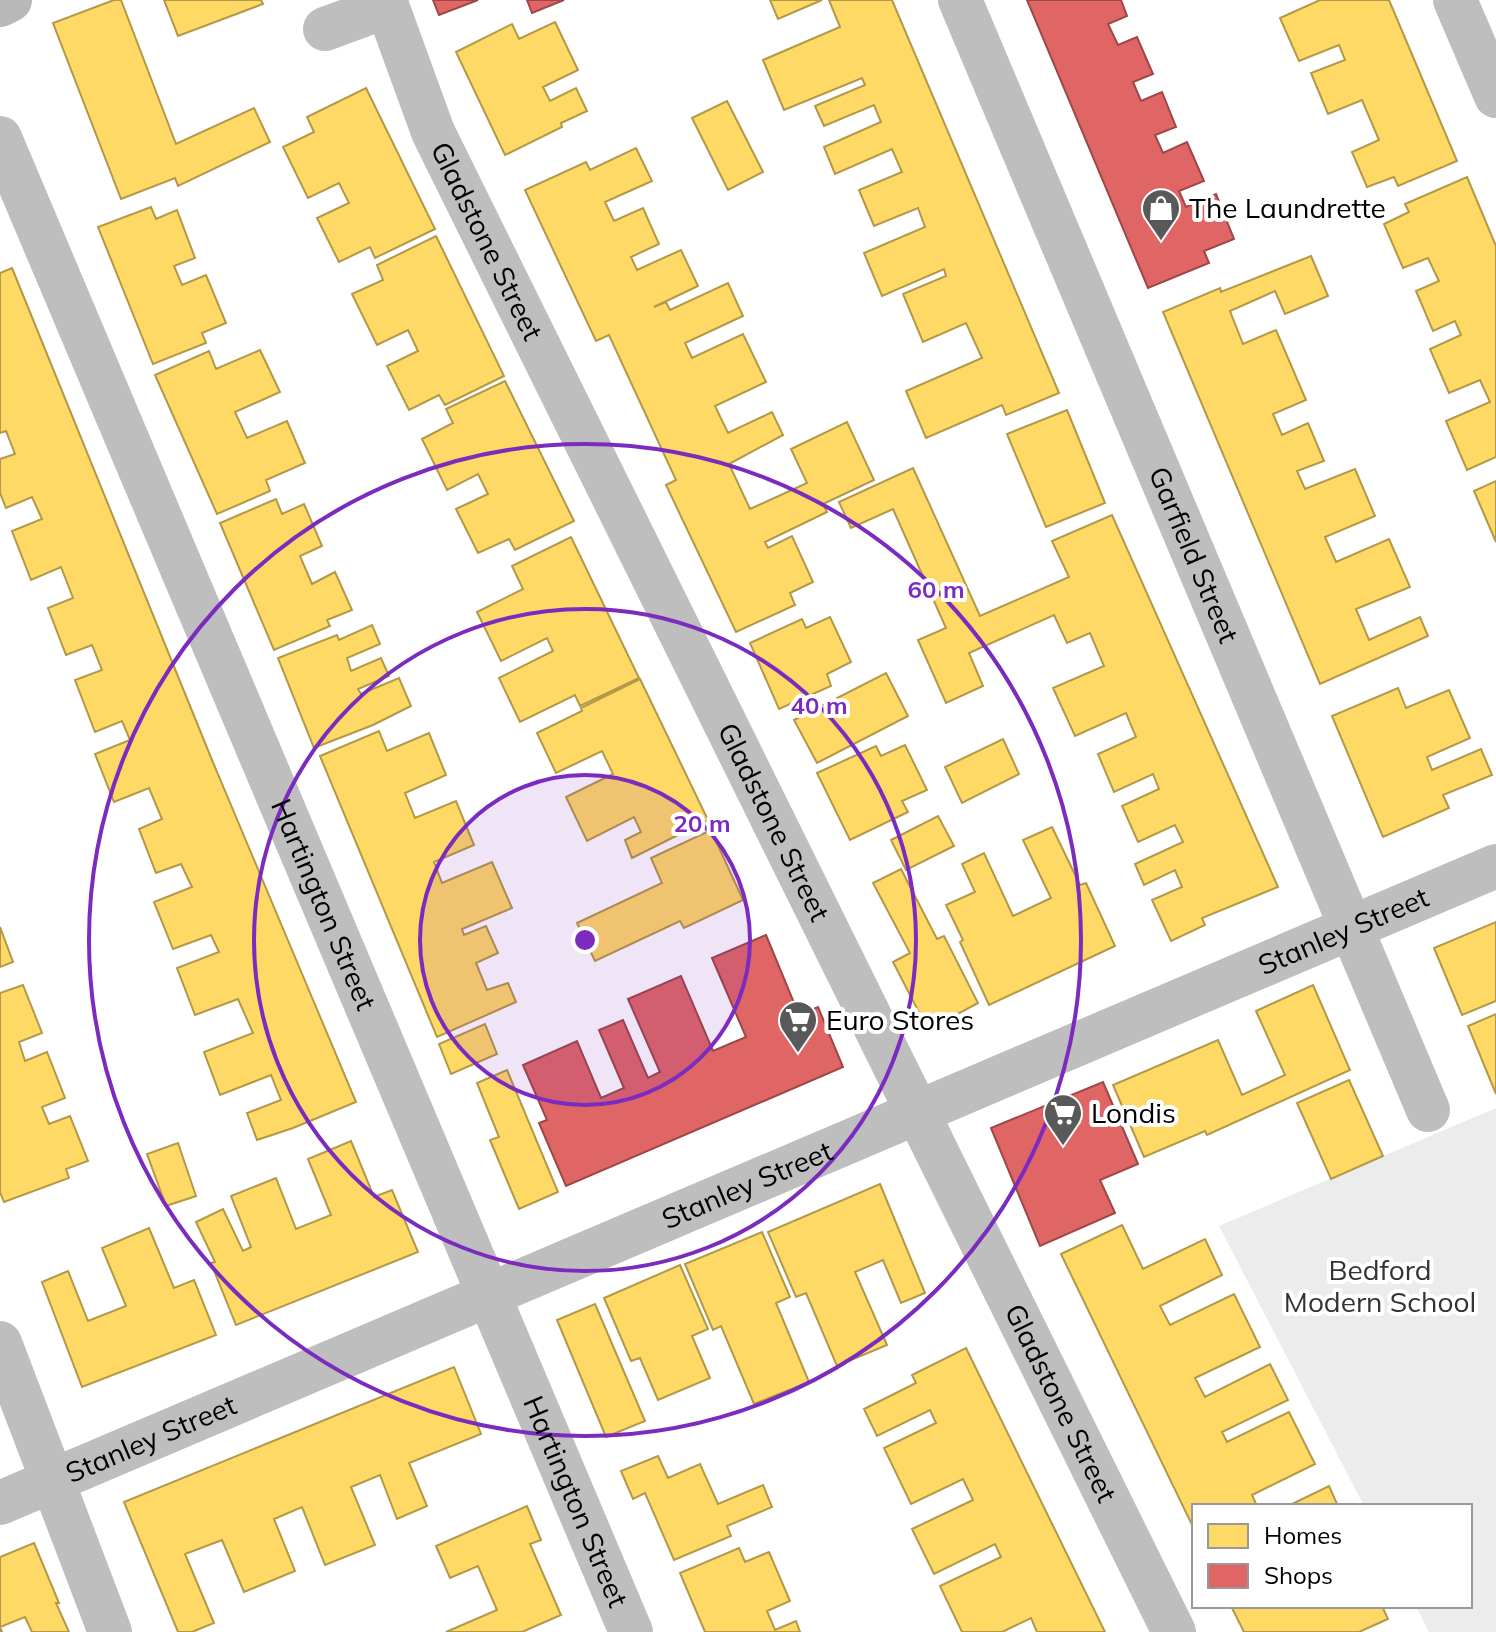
<svg xmlns="http://www.w3.org/2000/svg" width="1496" height="1632" viewBox="0 0 1496 1632" font-family="Mulish,sans-serif">
<style>
.green{fill:#ececec}
.homes{fill:#ffd966;stroke:#b29847;stroke-width:2}
.shops{fill:#e06666;stroke:#9d4747;stroke-width:2}
.lines{fill:none;stroke-linecap:round;stroke-linejoin:round}
.street{stroke:#bebebe;stroke-width:44}
.secondary{stroke:#b8b8b8;stroke-width:44}
.ring{fill:none;stroke:#7b2cbf;stroke-width:4}
.labels{text-anchor:middle;stroke-width:8;stroke-linejoin:round;paint-order:stroke}
.poi-label{font-size:28px;fill:#000;stroke:#fff;text-anchor:start}
.street-label{font-size:28px;fill:#000;stroke:#fff}
.park-label{font-size:28px;fill:#333;stroke:#fff}
.centre{fill:#7b2cbf;stroke:#fff;stroke-width:4}
.ring-label{font-size:24px;text-anchor:middle;font-weight:bold;fill:#7b2cbf;stroke:#fff;stroke-width:8;stroke-linejoin:round;paint-order:stroke}
</style>
<rect width="100%" height="100%" fill="#fff"/>
<path class="green" d="M1496,1108V1632H1429L1416,1606H1470V1506H1364L1219,1226Z"/>
<path class="homes" d="M114,0H121L176,144L254,108L270,142L178,186L175,178L121,199L53,23Z
M164,0H261L263,4L178,36Z
M770,0H822L778,19Z
M829,0H892L1059,393L1006,415L1002,405L926,438L906,391L982,358L966,323L923,342L903,294L946,276L944,269L882,296L864,253L925,227L918,208L874,226L859,190L902,172L892,149L835,174L824,147L881,122L874,105L824,126L815,106L865,85L862,78L784,110L763,60L840,27Z
M1320,0H1389L1457,161L1398,186L1394,177L1367,187L1352,152L1379,140L1362,100L1328,114L1311,73L1345,60L1339,45L1299,61L1280,18Z
M555,22L578,70L543,87L550,101L576,88L587,111L561,123L562,127L505,155L456,52L512,24L519,39Z
M366,88L435,229L375,258L370,247L339,262L317,218L349,203L339,183L308,198L283,147L314,132L307,117Z
M727,101L763,172L728,190L692,118Z
M636,148L652,181L605,202L614,221L643,208L659,244L631,257L637,270L681,250L698,286L654,307L666,302L670,310L728,283L743,316L685,343L692,358L743,334L766,382L715,406L728,433L772,412L783,435L729,464L750,509L807,483L791,449L847,422L874,480L823,504L827,512L765,542L768,548L792,536L813,582L790,593L795,605L736,632L666,485L676,480L609,335L596,341L525,190L586,162L590,170Z
M1467,177L1496,246V457L1467,470L1446,421L1490,402L1480,380L1449,393L1430,349L1461,335L1455,321L1433,331L1416,291L1439,281L1428,258L1403,268L1384,224L1409,212L1405,204Z
M151,207L156,219L177,210L195,258L174,266L182,285L206,275L226,323L202,333L206,343L153,364L98,227Z
M436,236L504,376L445,405L439,395L409,410L387,366L418,351L408,330L377,345L352,294L383,280L377,265Z
M1311,256L1328,296L1285,314L1275,291L1230,311L1243,344L1276,330L1306,400L1273,414L1282,435L1308,423L1324,461L1297,471L1305,489L1355,469L1375,516L1325,537L1336,562L1389,539L1410,587L1356,609L1369,640L1420,617L1428,636L1320,684L1163,312L1220,288L1221,292Z
M12,268L212,760L356,1102L293,1128L257,1140L247,1113L281,1100L271,1075L220,1095L204,1052L253,1033L238,999L195,1015L177,968L219,952L211,935L173,949L154,902L192,887L181,864L156,873L139,829L162,819L149,788L114,802L95,754L130,740L122,721L95,732L75,680L102,670L92,645L66,655L48,608L73,598L61,567L31,580L12,531L42,519L32,497L6,508L0,493V459L15,454L6,431L0,433V273Z
M260,350L280,392L235,412L247,438L287,421L305,463L266,480L270,491L217,514L155,375L209,351L216,369Z
M505,381L574,521L515,550L509,539L478,553L456,509L488,494L478,474L447,490L422,439L453,423L446,409Z
M1067,410L1105,503L1046,527L1007,434Z
M913,468L980,616L1069,577L1052,541L1112,515L1278,887L1202,918L1205,925L1171,941L1152,900L1182,887L1175,870L1144,885L1135,864L1183,842L1175,825L1138,842L1122,806L1159,789L1153,774L1114,792L1098,754L1136,737L1126,713L1075,736L1053,688L1104,666L1090,633L1067,643L1054,615L969,653L983,686L946,703L918,640L946,628L893,509L851,528L839,502Z
M1496,481V542L1474,491Z
M276,499L282,514L304,504L322,546L300,556L312,584L335,572L352,610L327,620L330,626L274,650L220,523Z
M571,537L639,678L580,706L575,695L520,722L499,678L553,651L547,638L501,661L477,612L523,589L512,566Z
M830,617L851,662L827,674L831,686L779,709L750,643L802,619L806,628Z
M372,625L380,644L347,658L351,671L381,658L389,676L358,689L361,694L399,678L411,706L373,725L314,748L278,658L337,635L339,640Z
M886,673L908,716L817,763L794,720Z
M640,679L708,820L632,858L625,840L641,832L634,817L587,841L566,797L613,774L602,751L556,773L537,733L582,711L581,708Z
M1398,688L1406,708L1449,690L1470,738L1427,757L1432,770L1481,749L1492,775L1443,795L1449,808L1383,837L1332,716Z
M379,731L387,751L429,733L446,775L405,793L415,818L456,801L474,845L434,862L442,883L492,862L512,908L462,929L464,935L486,926L498,953L476,963L487,990L508,983L516,1002L437,1037L320,756Z
M1003,739L1019,774L962,803L945,767Z
M905,745L927,790L902,801L908,812L850,840L817,773L876,746L881,756Z
M938,816L954,846L906,870L891,840Z
M1052,827L1080,885L1086,883L1115,946L989,1005L960,942L963,940L946,905L975,892L962,864L984,853L1013,916L1051,898L1023,840Z
M711,830L743,900L684,928L680,921L595,961L577,923L662,883L651,858Z
M901,869L937,939L944,936L978,1003L928,1030L893,962L910,953L873,883Z
M1496,922V1001L1462,1015L1434,948Z
M0,927L13,962L0,967Z
M23,985L42,1033L19,1042L25,1061L47,1052L65,1098L42,1107L49,1124L70,1116L88,1161L66,1169L69,1178L4,1202L0,1192V993Z
M1313,985L1350,1070L1207,1135L1205,1131L1144,1157L1113,1085L1218,1040L1242,1095L1285,1075L1256,1011Z
M1496,1014V1094L1468,1026Z
M485,1024L497,1054L451,1074L439,1044Z
M507,1070L558,1192L519,1209L490,1140L499,1137L477,1083Z
M1349,1080L1383,1156L1331,1179L1297,1103Z
M351,1141L374,1197L392,1190L418,1252L236,1325L211,1263L215,1262L196,1222L223,1209L243,1251L251,1247L231,1196L276,1178L296,1229L331,1215L308,1159Z
M178,1143L196,1196L166,1206L147,1154Z
M880,1184L925,1293L901,1303L883,1260L855,1272L887,1345L837,1366L806,1293L796,1297L768,1232Z
M1122,1225L1143,1269L1205,1239L1222,1275L1160,1306L1170,1325L1234,1294L1260,1347L1195,1378L1205,1397L1270,1364L1288,1400L1222,1432L1227,1442L1289,1412L1315,1464L1252,1495L1257,1506H1194V1529L1061,1254Z
M149,1228L174,1288L194,1280L216,1335L82,1387L42,1282L68,1271L88,1321L126,1306L102,1248Z
M762,1232L790,1297L776,1303L809,1382L754,1404L721,1326L713,1330L685,1264Z
M680,1265L708,1329L692,1336L710,1378L658,1400L640,1358L631,1361L604,1298Z
M595,1304L645,1421L606,1437L557,1320Z
M966,1348L1105,1632H1037L1031,1618L1002,1632H962L940,1586L1001,1557L995,1544L934,1574L912,1529L973,1500L963,1479L911,1504L884,1448L936,1423L930,1410L877,1436L864,1409L916,1383L912,1375Z
M454,1367L481,1434L409,1463L427,1506L397,1519L380,1475L351,1487L375,1545L325,1565L302,1507L274,1519L295,1571L244,1592L222,1540L185,1554L214,1623L192,1632H178L124,1502Z
M658,1456L668,1478L700,1464L718,1504L763,1485L772,1507L727,1526L731,1536L674,1560L645,1493L633,1499L621,1471Z
M1329,1486L1338,1506H1288Z
M527,1506L541,1540L530,1544L561,1615L522,1632H446L497,1610L478,1566L450,1578L436,1546Z
M34,1543L59,1603H56L69,1632H32L25,1617L0,1627L2,1632H0V1557Z
M739,1548L745,1562L769,1552L790,1601L767,1611L775,1630L796,1621L800,1632H705L680,1573Z
M1231,1606H1382L1388,1619L1359,1632H1244Z"/>
<path class="shops" d="M433,0H478L439,15Z
M527,0H564L532,13Z
M1027,0H1121L1127,16L1108,24L1118,45L1137,37L1153,74L1133,82L1141,101L1162,92L1176,127L1155,135L1163,153L1187,142L1204,181L1179,191L1186,207L1216,194L1234,239L1204,251L1209,263L1148,288Z
M766,935L799,1015L818,1007L843,1067L566,1186L539,1123L547,1120L523,1065L577,1041L601,1098L624,1088L599,1030L623,1020L648,1078L660,1072L628,999L681,976L713,1051L746,1037L712,958Z
M1103,1082L1138,1164L1100,1180L1115,1213L1040,1246L991,1128Z"/>
<g class="lines">
<g class="street">
<path id="s1" d="M385,0L433,132L1174,1632"/>
<path id="s2" d="M960,0L1428,1110"/>
<path d="M1455,0L1496,96"/>
<path d="M325,29L387,6"/>
<path id="s3" d="M0,138L631,1632"/>
<path d="M0,1343L110,1632"/>
<path id="s4" d="M0,1503L1496,866"/>
</g>
<path class="secondary" d="M0,5L10,0"/>
</g>
<circle cx="585" cy="940" r="165" fill="#7b2cbf" fill-opacity=".12"/>
<g class="ring">
<circle cx="585" cy="940" r="165"/>
<circle cx="585" cy="940" r="331"/>
<circle cx="585" cy="940" r="496"/>
</g>
<defs>
<symbol id="shop-pin" viewBox="-11 -11 22 30"><path d="M0 17L-7.5 6A9.5 9.5 0 1 1 7.5 6Z" fill="#595959" stroke="#fff"/><path d="M-5-2.5h2.3a2.7 3.5 0 0 1 5.4 0H5L5.5 6h-11ZM-1.5-2.5h3a1.5 2.3 0 0 0-3 0Z" fill="#fff"/></symbol>
<symbol id="supermarket-pin" viewBox="-11 -11 22 30"><path d="M0 17L-7.5 6A9.5 9.5 0 1 1 7.5 6Z" fill="#595959" stroke="#fff"/><path d="M-6-5.5h2.5l.6 2H6L4.5 2H-2.5L-4.4-4H-6ZM-1.5 3.2a1.3 1.3 0 1 0 .1 0ZM3 3.2a1.3 1.3 0 1 0 .1 0Z" fill="#fff"/></symbol>
</defs>
<g fill-rule="evenodd">
<use href="#shop-pin" x="1139" y="186" width="44" height="60"/>
<use href="#supermarket-pin" x="776" y="998" width="44" height="60"/>
<use href="#supermarket-pin" x="1041" y="1091" width="44" height="60"/>
</g>
<g class="labels">
<g class="poi-label">
<text x="1189" y="218">The Laundrette</text>
<text x="826" y="1030">Euro Stores</text>
<text x="1091" y="1123">Londis</text>
</g>
<g class="street-label">
<text dy="10" stroke="none"><textPath href="#s1" startOffset="262">Gladstone Street</textPath></text>
<text dy="10" stroke="none"><textPath href="#s2" startOffset="602">Garfield Street</textPath></text>
<text dy="10" stroke="none"><textPath href="#s1" startOffset="910">Gladstone Street</textPath></text>
<text dy="10" stroke="none"><textPath href="#s3" startOffset="832">Hartington Street</textPath></text>
<text dy="10" stroke="none"><textPath href="#s4" startOffset="1460">Stanley Street</textPath></text>
<text dy="10" stroke="none"><textPath href="#s4" startOffset="812">Stanley Street</textPath></text>
<text dy="10" stroke="none"><textPath href="#s1" startOffset="1558">Gladstone Street</textPath></text>
<text dy="10" stroke="none"><textPath href="#s4" startOffset="164">Stanley Street</textPath></text>
<text dy="10" stroke="none"><textPath href="#s3" startOffset="1480">Hartington Street</textPath></text>
</g>
<g class="park-label">
<text x="1380" y="1280">Bedford<tspan x="1380" dy="32">Modern School</tspan></text>
</g>
</g>
<circle cx="585" cy="940" r="12" class="centre"/>
<g class="ring-label">
<text x="936" y="598">60 m</text>
<text x="819" y="714">40 m</text>
<text x="702" y="832">20 m</text>
</g>
<rect x="1192" y="1504" width="280" height="104" fill="#ffffff" stroke="#999999" stroke-width="2"/>
<rect x="1208" y="1524" width="40" height="24" fill="#ffd966" stroke="#999999" stroke-width="2"/>
<text x="1264" y="1544" font-size="24" fill="#000000">Homes</text>
<rect x="1208" y="1564" width="40" height="24" fill="#e06666" stroke="#999999" stroke-width="2"/>
<text x="1264" y="1584" font-size="24" fill="#000000">Shops</text>
</svg>
